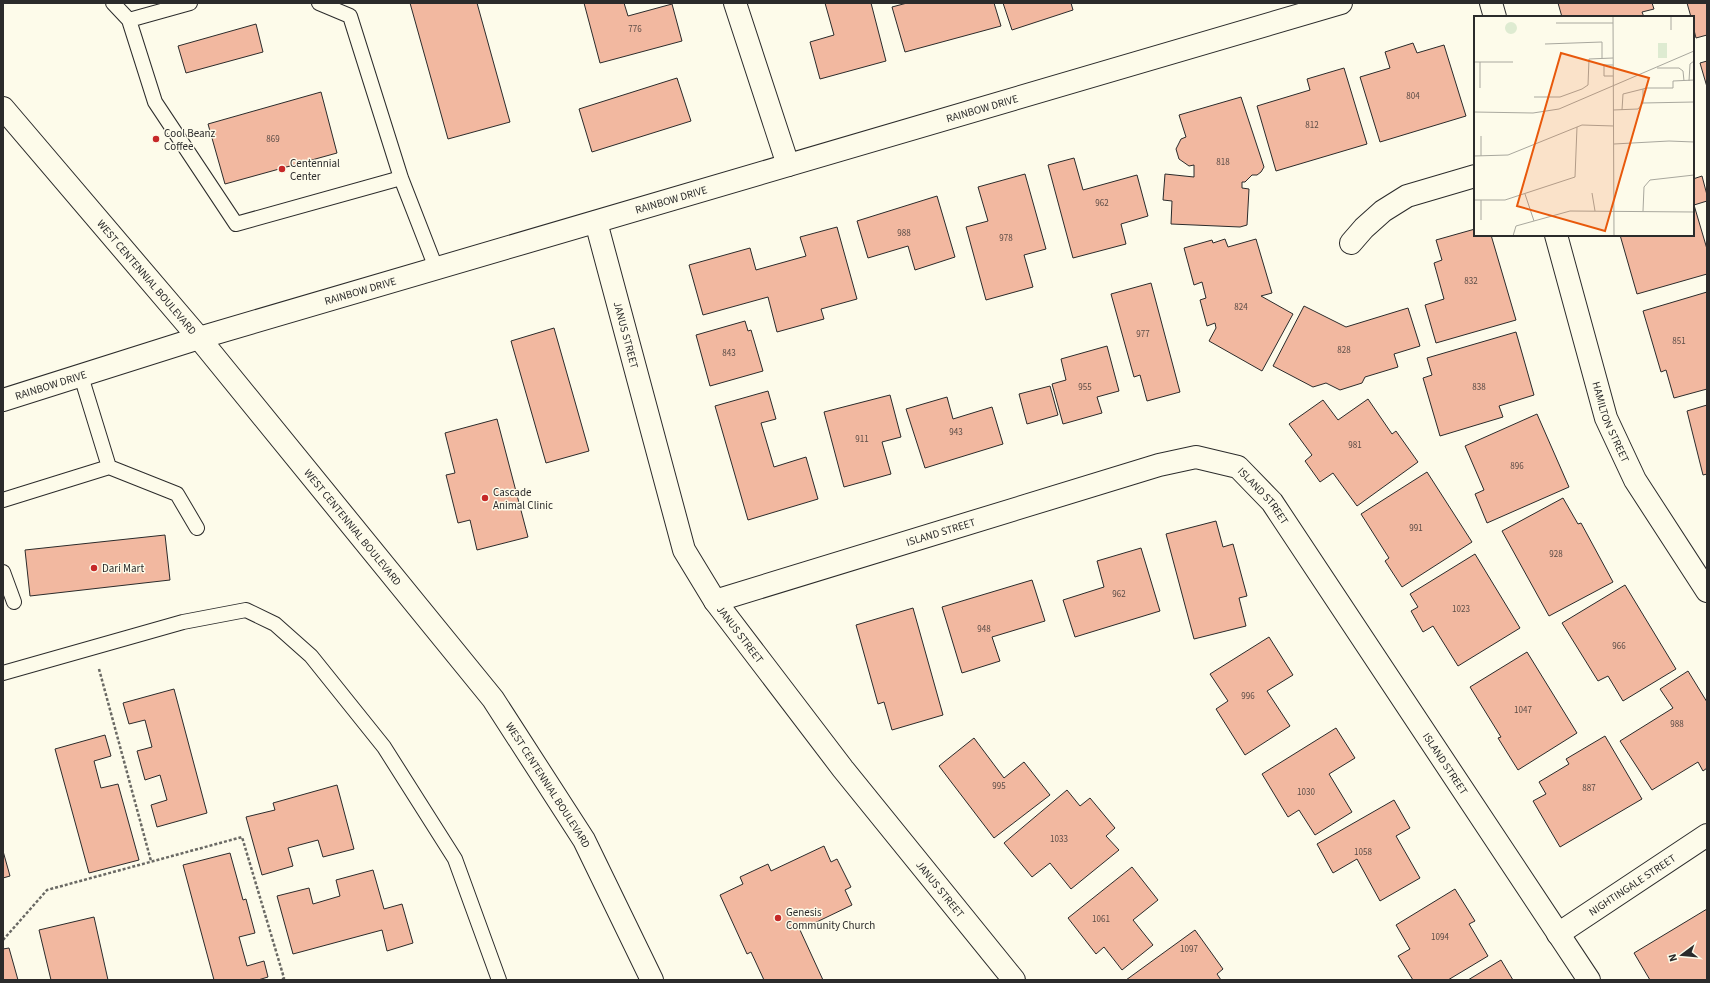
<svg xmlns="http://www.w3.org/2000/svg" width="1710" height="983" viewBox="0 0 1710 983" font-family="'Source Sans 3',sans-serif">
<style>
.building{fill:#f2b8a0;stroke:#2b2b2b}
.lines{fill:none;stroke-linecap:round;stroke-linejoin:round}
.service-casing{stroke:#2b2b2b;stroke-width:16}
.minor-casing{stroke:#2b2b2b;stroke-width:24}
.tertiary-casing{stroke:#2b2b2b;stroke-width:24}
.secondary-casing{stroke:#2b2b2b;stroke-width:24}
.path{stroke:#6a6964;stroke-width:2.5;stroke-dasharray:3 2;stroke-linecap:butt}
.service{stroke:#fdfbea;stroke-width:14}
.minor{stroke:#fdfbea;stroke-width:22}
.tertiary{stroke:#fdfbea;stroke-width:22}
.secondary{stroke:#fdfbea;stroke-width:22}
.poi-dot{fill:#c62828;stroke:#fdfbea;stroke-width:1.5}
.labels{text-anchor:middle;stroke-width:3;stroke-linejoin:round;paint-order:stroke}
.number-label{font-size:9px;fill:#5d4e48}
.street-label{font-size:11px;fill:#2b2b2b;stroke:#fdfbea}
.poi-label{font-size:11px;fill:#2b2b2b;stroke:#fdfbea;text-anchor:start}
.inset-road{fill:none;stroke:#a9a89e;stroke-width:1}
.view{fill:#e8590c;fill-opacity:0.15;stroke:#e8590c;stroke-width:2}
.inset-edge{fill:none;stroke:#2b2b2b;stroke-width:2}
</style>
<rect width="100%" height="100%" fill="#fdfbea"/>
<path class="building" d="M410,3H477L510,122L448,139Z
M584,3H624L628,16L672,4L682,41L600,63Z
M825,3H871L886,61L820,79L810,42L834,35Z
M907,3H994L1001,26L905,52L892,7Z
M1003,3H1071L1073,10L1012,30Z
M1558,3H1652L1654,9L1642,12L1644,17H1562Z
M1687,3H1707V35L1696,38L1693,26V17H1691Z
M256,24L263,52L186,73L178,46Z
M1413,43L1417,53L1444,45L1466,116L1380,142L1360,77L1390,68L1385,52Z
M1707,61V87L1700,63Z
M1344,68L1367,144L1276,171L1257,106L1310,90L1307,79Z
M677,78L691,121L592,152L579,109Z
M321,92L337,153L225,184L208,124Z
M1241,97L1264,167L1261,172L1257,175H1252L1245,182H1242V188L1249,189L1247,225L1240,227L1171,224L1172,201L1163,200L1165,174L1194,177V165L1189,166L1179,159L1176,149L1181,139L1186,137L1179,115Z
M1074,158L1083,190L1137,175L1148,216L1121,224L1126,244L1073,258L1048,165Z
M1025,174L1046,249L1024,255L1033,287L986,300L966,227L988,221L978,187Z
M1702,176L1707,195V201L1694,205L1707,249V274L1637,294L1620,235H1693V179Z
M937,196L955,257L915,270L908,246L868,258L857,221Z
M837,227L857,299L821,309L824,319L777,332L768,297L703,315L689,265L750,248L756,270L806,256L800,237Z
M1475,229V235H1491L1516,320L1436,343L1425,305L1444,299L1434,263L1442,260L1436,240Z
M1225,239L1228,247L1256,239L1272,293L1261,296L1293,314L1262,371L1209,341L1216,328L1215,323L1207,326L1200,300L1206,298L1202,282L1194,285L1184,248L1212,240L1213,243Z
M1151,283L1180,392L1147,401L1140,375L1134,377L1111,294Z
M1707,292V389L1674,398L1666,370L1661,372L1643,311Z
M1304,306L1346,327L1408,308L1420,346L1394,354L1398,367L1365,377L1362,383L1340,390L1326,383L1313,387L1273,366Z
M745,321L748,331L751,330L763,371L710,386L696,335Z
M554,328L589,451L546,463L511,341Z
M1516,332L1534,395L1499,406L1503,417L1440,436L1423,378L1432,375L1427,358Z
M1107,346L1119,391L1097,397L1102,413L1063,424L1052,384L1066,380L1061,359Z
M1050,386L1058,415L1027,424L1019,394Z
M768,391L776,419L761,423L774,467L806,457L818,499L748,520L715,406Z
M890,395L901,437L882,442L891,474L844,487L824,412Z
M947,397L953,419L992,407L1003,444L925,468L906,409Z
M1368,399L1392,434L1396,431L1418,462L1357,506L1333,473L1320,482L1305,461L1312,455L1289,424L1323,400L1338,420Z
M1707,405V474L1703,475L1687,411Z
M1537,414L1569,487L1487,523L1475,494L1484,490L1465,446Z
M497,419L528,537L477,550L470,520L458,523L446,475L455,473L445,433Z
M1427,472L1472,542L1402,587L1385,561L1389,558L1361,514Z
M1563,498L1578,524L1581,523L1613,582L1549,616L1502,531Z
M1216,521L1223,547L1233,544L1247,596L1239,598L1246,626L1194,639L1166,534Z
M165,535L170,580L30,596L25,550Z
M1141,548L1160,611L1075,637L1063,600L1104,587L1097,561Z
M1475,554L1520,628L1458,666L1433,626L1423,632L1411,611L1418,607L1410,594Z
M1032,580L1045,621L992,637L1000,661L962,673L942,607Z
M1625,585L1676,669L1623,701L1608,676L1598,681L1562,623Z
M913,608L943,715L892,730L884,702L878,704L856,625Z
M1269,637L1293,675L1267,691L1290,726L1245,755L1216,709L1228,701L1210,674Z
M1527,652L1577,733L1518,770L1498,738L1501,737L1470,687Z
M1688,671L1707,702V768L1703,771L1698,762L1652,790L1620,741L1673,708L1660,689Z
M174,689L207,813L157,827L151,805L167,800L160,775L145,780L137,751L152,747L145,720L129,724L123,703Z
M1336,728L1355,758L1329,774L1352,812L1315,835L1299,810L1288,817L1262,774Z
M105,735L111,756L94,761L101,788L118,784L139,860L89,873L55,749Z
M1605,736L1642,799L1560,847L1533,801L1546,794L1539,782L1569,764L1566,759Z
M974,738L1004,778L1024,762L1050,795L994,838L939,766Z
M337,785L354,849L323,857L318,840L288,848L293,866L262,875L246,817L275,810L273,803Z
M1067,790L1080,806L1090,798L1115,828L1106,836L1119,850L1071,889L1050,863L1032,877L1004,843Z
M1394,800L1410,828L1396,836L1420,878L1380,901L1357,859L1333,873L1317,844Z
M824,846L831,862L837,859L851,887L845,890L852,905L800,930L823,980H764L751,952L747,954L720,895L743,884L740,877L768,864L771,871Z
M3,851L10,876L3,878Z
M230,853L243,900L246,899L255,933L239,937L247,966L264,961L268,977L258,980H214L183,865Z
M1132,867L1158,900L1133,920L1153,945L1122,970L1104,947L1096,954L1068,918Z
M373,870L384,909L402,904L413,943L387,951L382,930L293,954L277,896L309,888L313,904L340,896L336,880Z
M1455,889L1475,921L1469,924L1488,956L1448,980H1413L1398,956L1410,949L1396,925Z
M1707,909V980H1650L1634,953Z
M94,917L108,980H51L39,930Z
M1195,930L1223,969L1217,974L1221,980H1126Z
M9,948L18,980H3V949Z
M1501,960L1513,980H1468Z"/>
<g class="lines">
<defs>
<path id="service" d="M113,3L129,20L190,3
M319,3L350,16L401,178L436,268
M129,20L155,102L236,224L401,178
M109,467L177,494L197,528
M3,500L109,467L81,376
M3,572L14,602
M3,673L183,622L246,610L275,624L311,656L384,747L455,859L499,980"/>
<g id="minor">
<path d="M735,3L788,165"/>
<path d="M1491,3L1495,17"/>
<path id="s1" d="M596,222L684,550L715,601L843,769L1014,980"/>
<path id="s2" d="M1556,235L1606,418L1635,480L1707,591"/>
<path d="M1351,243L1364,228L1383,211L1407,196L1475,176"/>
<path id="s3" d="M3,400L199,338"/>
<path id="s4" d="M715,601L1159,465L1196,457L1238,467L1272,502L1589,980"/>
<path id="s5" d="M1558,934L1707,835"/>
</g>
<g id="tertiary">
<path id="s6" d="M199,338L1341,3"/>
</g>
<g id="secondary">
<path id="s7" d="M3,108L199,338L493,699L584,840L652,980"/>
</g>
</defs>
<use href="#service" class="service-casing"/>
<use href="#minor" class="minor-casing"/>
<use href="#tertiary" class="tertiary-casing"/>
<use href="#secondary" class="secondary-casing"/>
<path class="path" d="M99,669L151,861
M3,940L47,890L242,837L284,978L282,980"/>
<use href="#service" class="service"/>
<use href="#minor" class="minor"/>
<use href="#tertiary" class="tertiary"/>
<use href="#secondary" class="secondary"/>
</g>
<g class="poi-dot">
<circle cx="156" cy="139" r="4"/>
<circle cx="282" cy="169" r="4"/>
<circle cx="485" cy="498" r="4"/>
<circle cx="94" cy="568" r="4"/>
<circle cx="778" cy="918" r="4"/>
</g>
<g class="labels">
<g class="number-label">
<text x="635" y="32">776</text>
<text x="1413" y="99">804</text>
<text x="1312" y="128">812</text>
<text x="273" y="142">869</text>
<text x="1223" y="165">818</text>
<text x="1102" y="206">962</text>
<text x="904" y="236">988</text>
<text x="1006" y="241">978</text>
<text x="1471" y="284">832</text>
<text x="1241" y="310">824</text>
<text x="1143" y="337">977</text>
<text x="1679" y="344">851</text>
<text x="1344" y="353">828</text>
<text x="729" y="356">843</text>
<text x="1085" y="390">955</text>
<text x="1479" y="390">838</text>
<text x="956" y="435">943</text>
<text x="862" y="442">911</text>
<text x="1355" y="448">981</text>
<text x="1517" y="469">896</text>
<text x="1416" y="531">991</text>
<text x="1556" y="557">928</text>
<text x="1119" y="597">962</text>
<text x="1461" y="612">1023</text>
<text x="984" y="632">948</text>
<text x="1619" y="649">966</text>
<text x="1248" y="699">996</text>
<text x="1523" y="713">1047</text>
<text x="1677" y="727">988</text>
<text x="999" y="789">995</text>
<text x="1589" y="791">887</text>
<text x="1306" y="795">1030</text>
<text x="1059" y="842">1033</text>
<text x="1363" y="855">1058</text>
<text x="1101" y="922">1061</text>
<text x="1440" y="940">1094</text>
<text x="1189" y="952">1097</text>
</g>
<g class="street-label">
<text dy="4" stroke="none"><textPath href="#s6" startOffset="816">RAINBOW DRIVE</textPath></text>
<text dy="4" stroke="none"><textPath href="#s6" startOffset="492">RAINBOW DRIVE</textPath></text>
<text dy="4" stroke="none"><textPath href="#s7" startOffset="222">WEST CENTENNIAL BOULEVARD</textPath></text>
<text dy="4" stroke="none"><textPath href="#s6" startOffset="168">RAINBOW DRIVE</textPath></text>
<text dy="4" stroke="none"><textPath href="#s1" startOffset="117">JANUS STREET</textPath></text>
<text dy="4" stroke="none"><textPath href="#s3" startOffset="50">RAINBOW DRIVE</textPath></text>
<text dy="4" stroke="none"><textPath href="#s2" startOffset="195">HAMILTON STREET</textPath></text>
<text dy="4" stroke="none"><textPath href="#s4" startOffset="584">ISLAND STREET</textPath></text>
<text dy="4" stroke="none"><textPath href="#s7" startOffset="546">WEST CENTENNIAL BOULEVARD</textPath></text>
<text dy="4" stroke="none"><textPath href="#s4" startOffset="236">ISLAND STREET</textPath></text>
<text dy="4" stroke="none"><textPath href="#s1" startOffset="441">JANUS STREET</textPath></text>
<text dy="4" stroke="none"><textPath href="#s4" startOffset="908">ISLAND STREET</textPath></text>
<text dy="4" stroke="none"><textPath href="#s7" startOffset="870">WEST CENTENNIAL BOULEVARD</textPath></text>
<text dy="4" stroke="none"><textPath href="#s5" startOffset="89">NIGHTINGALE STREET</textPath></text>
<text dy="4" stroke="none"><textPath href="#s1" startOffset="765">JANUS STREET</textPath></text>
</g>
<g class="poi-label">
<text x="164" y="137">Cool Beanz<tspan x="164" dy="13">Coffee</tspan></text>
<text x="290" y="167">Centennial<tspan x="290" dy="13">Center</tspan></text>
<text x="493" y="496">Cascade<tspan x="493" dy="13">Animal Clinic</tspan></text>
<text x="102" y="572">Dari Mart</text>
<text x="786" y="916">Genesis<tspan x="786" dy="13">Community Church</tspan></text>
</g>
</g>
<g transform="translate(1474 16)">
<rect width="220" height="220" fill="#fdfbea"/>
<path d="M31 12a6 6 0 1 1 12 0a6 6 0 1 1-12 0ZM184,27H193V42H184Z" fill="#deebd1"/>
<path class="inset-road" d="M139,0L140,220M82,7H139M197,14V0M71,28L128,26V42M0,46H39M139,49H130V60H139M183,52H205L209,55L210,65M215,65L216,48L220,45M6,72V46M60,81H86L108,73L114,69L115,43L139,42M169,87L220,86M139,94L164,93L169,87V73L172,72H199V65L220,64M148,94L149,78L169,73M0,96L59,97L85,93L220,35M140,128L195,125L220,126M0,140L34,139L108,109L140,110M7,140V120M118,177L121,195M51,178L60,205M0,184H31L101,161L103,111M7,184V204M169,195L170,171L176,164L220,159M39,220L42,210L96,195L220,196"/>
<path class="view" d="M87,37L175,62L131,215L43,190Z"/>
<rect width="220" height="220" class="inset-edge"/>
</g>
<rect width="1710" height="983" fill="none" stroke="#2b2b2b" stroke-width="8"/>
<g transform="translate(1682 955) rotate(254)" stroke="#fdfbea" stroke-width="3" paint-order="stroke">
<path d="M0-3L7 15L0 10L-7 15Z" fill="#2b2b2b"/>
<text y="-6" font-size="11" font-weight="bold" text-anchor="middle" fill="#2b2b2b">N</text>
</g>
</svg>
